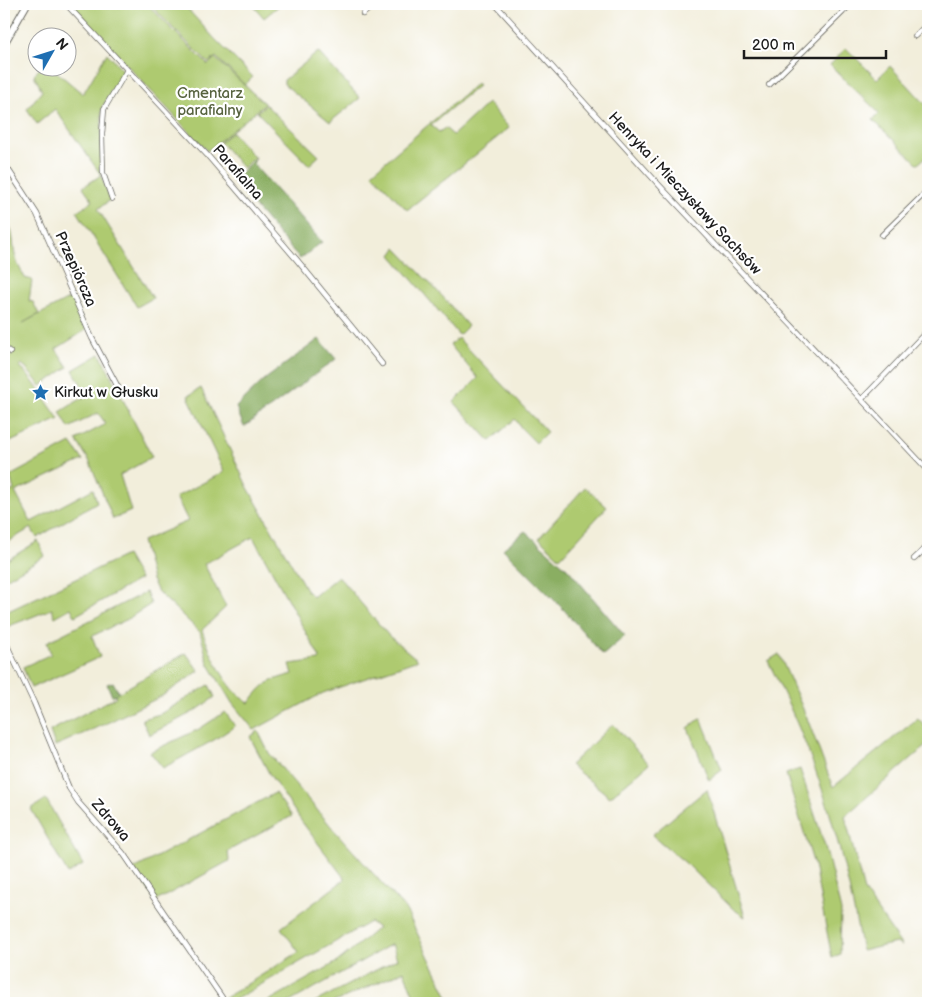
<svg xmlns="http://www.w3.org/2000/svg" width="932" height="1007" viewBox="0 0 932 1007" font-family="'Balsamiq Sans',sans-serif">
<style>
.green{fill:#aeca70;stroke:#657346;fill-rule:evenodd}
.forest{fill:#8aae62;stroke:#53653f}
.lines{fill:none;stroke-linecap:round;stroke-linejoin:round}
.street-casing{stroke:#67665f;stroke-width:6}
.secondary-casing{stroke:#67665f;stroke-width:8}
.street{stroke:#fff;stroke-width:4.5}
.secondary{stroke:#fff;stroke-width:6}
.labels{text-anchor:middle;stroke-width:4.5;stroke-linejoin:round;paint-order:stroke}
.park-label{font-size:15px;fill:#56623e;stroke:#fff}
.street-label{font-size:15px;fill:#1c1c1c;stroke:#fff}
.poi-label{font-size:15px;fill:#1c1c1c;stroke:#fff;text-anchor:start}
</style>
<rect width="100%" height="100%" fill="#fff"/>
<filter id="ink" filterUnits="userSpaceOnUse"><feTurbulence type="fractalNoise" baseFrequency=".02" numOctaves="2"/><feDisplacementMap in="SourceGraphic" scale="10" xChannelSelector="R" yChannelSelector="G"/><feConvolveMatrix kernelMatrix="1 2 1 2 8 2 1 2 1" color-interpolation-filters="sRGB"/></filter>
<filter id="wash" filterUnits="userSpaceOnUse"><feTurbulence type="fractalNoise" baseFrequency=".0096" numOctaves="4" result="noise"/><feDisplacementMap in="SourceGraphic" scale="20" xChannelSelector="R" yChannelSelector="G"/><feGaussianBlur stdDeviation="1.12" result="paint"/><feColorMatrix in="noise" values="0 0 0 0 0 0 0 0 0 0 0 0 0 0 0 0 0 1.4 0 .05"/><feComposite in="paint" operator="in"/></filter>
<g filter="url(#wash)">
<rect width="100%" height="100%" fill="#f2eedb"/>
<path class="green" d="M70,4H147L208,65L215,58L265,104L207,151Z
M149,4H183L214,38L253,77L245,85L216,57L208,63Z
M252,4H281L264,18Z
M846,48L877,79L890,66L928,107V155L918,164L873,120L879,113L830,65Z
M318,52L360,98L330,122L284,84V80Z
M107,53L124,71L102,108L101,175L110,200L98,209L153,298L137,307L77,211L93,201L83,187L101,175L55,109L37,124L27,109L42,91L34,75L40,68H52L83,94Z
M477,83L479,85L431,125L439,132L445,128L453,135L488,103L509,128L407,210L372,173Z
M266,105L319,156L309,165L257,112Z
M232,132L254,157L243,168L220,142Z
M4,218C15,228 12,246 16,259C18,266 22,272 25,278L32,280L29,301L33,302L39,314L23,323L72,297L86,330L56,349L68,367L41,386L22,364L20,366L31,379L59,419L4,445V363L13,353L4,344Z
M396,248L443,297L468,326L459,335L391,255Z
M458,338L547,432L536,443L522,429L515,419L490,441L454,402L478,378L450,345Z
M100,354L152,457L120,475L131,511L113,519L89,460L76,440L106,424L98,413L69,428L60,412L87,395L73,370Z
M201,388L247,486L307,591L313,597L338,576L389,636L418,660L323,693L254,730L232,703L208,663L200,632L158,592L152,580L142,541L188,521L176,497L224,472L188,396ZM253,537L320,658L319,660L290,664L293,674C268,681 265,682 249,703C227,691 210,653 202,630L226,607L204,564Z
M71,443L83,460L15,492L31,522L93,489L97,502L37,538L31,528L4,544V494L14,490L10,476Z
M585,487L607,507L560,558L539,538Z
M38,541L45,556L4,580V562Z
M126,555L140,579L75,616L71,608L55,617L52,609L4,628V613Z
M146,592L151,604L126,620L92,636L100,657L31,688L23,667L51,654L47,642Z
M186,653L199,671L162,696L105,724L55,746L50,731L116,697L115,695Z
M779,654L807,718L833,787L918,718L926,727L928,725V744L845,816L864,891L902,946L896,943L862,951C855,915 848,879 838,843C822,780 797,719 768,661Z
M209,685L215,697L197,710L149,735L142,719L160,714Z
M225,712L235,726L214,740L163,768L150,752L199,729Z
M701,718L722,770L709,780L688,728Z
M613,724L649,764L610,797L570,765Z
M258,731L269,753L335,831L406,910L451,1003H412L416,1001L404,971L332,1003H313L397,959L392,944L288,1003H265L337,962L378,928L370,922L229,1003H224L223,999L299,952L281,928L345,879L302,822L270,775L250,737Z
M800,769L825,846L841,911L840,954L832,958L814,865L786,774Z
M707,789L745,917L732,908L688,865L652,835Z
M275,793L292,816L228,851L229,861L156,901L134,869Z
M46,799L83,865L68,874L31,809Z"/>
<path class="forest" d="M256,157L253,164L322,242L300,259L233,181Z
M319,339L336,359L244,427L236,407L264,380Z
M525,531L568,569L625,636L603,655L565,611L503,549Z
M113,682L119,693L112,696L107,684Z"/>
</g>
<g filter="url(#ink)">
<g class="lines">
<defs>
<path id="street" d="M66,4L208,156L297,260L382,364
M495,4L660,186L928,470
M363,14L375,4
M915,36L928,23
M769,85L851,4
M4,163L37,214L92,338L119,389
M112,199L103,173L102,134L104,109L127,70
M882,235L928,190
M4,347L10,352
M862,399L928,330
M914,559L928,546
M4,639L34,703L69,788L78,802L123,853L223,999L224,1003"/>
<path id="secondary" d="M4,44L27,4"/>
</defs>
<use href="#street" class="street-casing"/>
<use href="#secondary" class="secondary-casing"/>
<use href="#street" class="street"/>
<use href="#secondary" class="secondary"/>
</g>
</g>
<defs>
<symbol id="sight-bare" viewBox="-9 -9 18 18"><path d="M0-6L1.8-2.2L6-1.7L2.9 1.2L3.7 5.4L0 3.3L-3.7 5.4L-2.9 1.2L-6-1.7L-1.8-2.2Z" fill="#1f6fb2" stroke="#fff" stroke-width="2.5" paint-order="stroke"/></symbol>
</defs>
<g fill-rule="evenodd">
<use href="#sight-bare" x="28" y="380" width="25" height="25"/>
</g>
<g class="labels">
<g class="park-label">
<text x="210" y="98">Cmentarz<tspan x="210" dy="17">parafialny</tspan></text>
</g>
<g class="street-label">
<text transform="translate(238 172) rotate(49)" y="5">Parafialna</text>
<text transform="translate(685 193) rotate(47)" y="5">Henryka i Mieczysławy Sachsów</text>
<text transform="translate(76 269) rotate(66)" y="5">Przepiórcza</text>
<text transform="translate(111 820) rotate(49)" y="5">Zdrowa</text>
</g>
<g class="poi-label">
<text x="54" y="397">Kirkut w Głusku</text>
</g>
</g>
<rect width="932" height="1007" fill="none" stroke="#fff" stroke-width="20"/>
<g transform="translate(52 52) rotate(51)"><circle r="24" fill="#ffffff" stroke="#a4a4a4"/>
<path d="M0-4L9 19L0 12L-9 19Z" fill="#1f6fb2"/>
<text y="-8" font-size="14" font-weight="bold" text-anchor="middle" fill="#1c1c1c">N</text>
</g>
<path d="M744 50v8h142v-8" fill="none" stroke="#1c1c1c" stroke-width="2.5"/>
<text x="752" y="50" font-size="15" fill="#1c1c1c" stroke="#ffffff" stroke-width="4" paint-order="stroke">200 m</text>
</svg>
